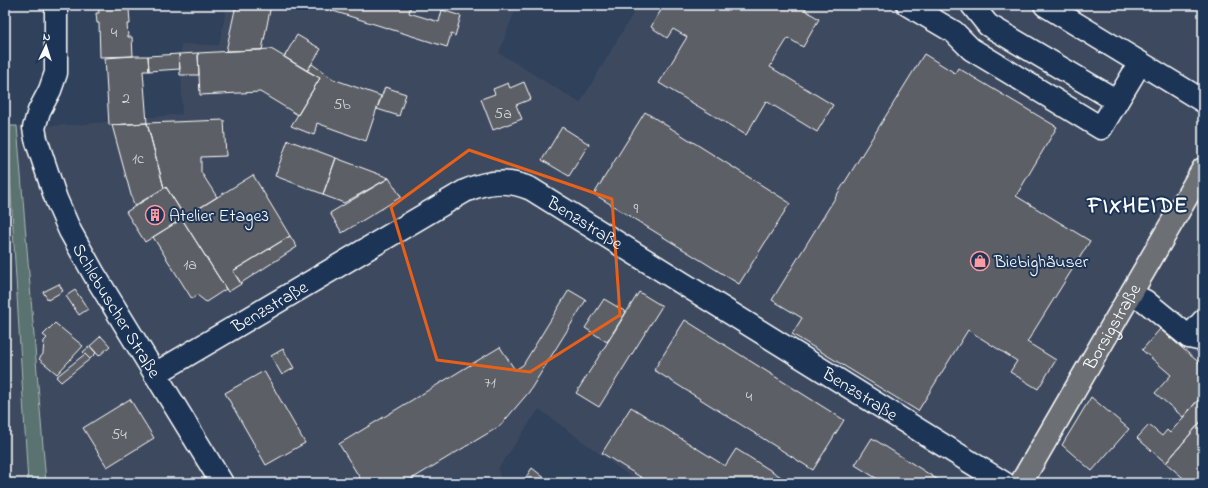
<svg xmlns="http://www.w3.org/2000/svg" width="1208" height="488" viewBox="0 0 1208 488" font-family="'Indie Flower',sans-serif">
<style>
.built{fill:#3d4a5e}
.green{fill:#5a736f;stroke:#acb9b7}
.building{fill:#5b5e65;stroke:#fff}
.lines{fill:none;stroke-linecap:round;stroke-linejoin:round}
.minor-casing{stroke:#fff;stroke-width:25}
.major-casing{stroke:#fff;stroke-width:25}
.minor{stroke:#1d3557;stroke-width:22}
.major{stroke:#6c6f75;stroke-width:22}
.marked{fill:none;stroke:#e96118;stroke-width:3;stroke-linejoin:round}
.labels{text-anchor:middle;stroke-width:4;stroke-linejoin:round;paint-order:stroke}
.number-label{font-size:16px;fill:#d6d7d8}
.poi-label{font-size:18px;fill:#fff;stroke:#1d3557;text-anchor:start}
.street-label{font-size:18px;fill:#fff;stroke:#1d3557}
.district-label{font-size:22px;font-weight:bold;letter-spacing:1px;fill:#fff;stroke:#1d3557}
</style>
<rect width="100%" height="100%" fill="#30415b"/>
<filter id="ink" filterUnits="userSpaceOnUse"><feTurbulence type="fractalNoise" baseFrequency=".025" numOctaves="2"/><feDisplacementMap in="SourceGraphic" scale="8" xChannelSelector="R" yChannelSelector="G"/><feConvolveMatrix kernelMatrix="1 2 1 2 8 2 1 2 1" color-interpolation-filters="sRGB"/></filter>
<g filter="url(#ink)">
<path class="built" d="M227,5H517L499,53L580,103L638,5H1203V483H639L539,409L498,469L502,483H46L17,126L76,125L182,114L181,44L219,45Z
M5,96L18,330L28,483H5Z"/>
<path class="green" d="M7,126H17L46,483H28Z"/>
<path class="building" d="M98,5H127V8L129,9L130,24H127L128,37H132L133,56L100,57L99,23H97L96,13H99Z
M236,5H271L262,50L226,51Z
M314,5H411L409,13L439,22L442,10L461,16L455,36L451,34L447,47Z
M664,5H808L805,10L819,19L803,47L788,38L770,67L833,105L817,132L766,101L746,135L659,83L687,37L673,29L667,38L651,27Z
M1188,5H1197L1194,9Z
M297,35L321,49L307,71L284,57Z
M271,49L320,78L298,115L260,92L200,95L198,53Z
M198,53L199,75H180L179,54Z
M179,54L180,69L149,71L148,56Z
M924,54L955,73L958,68L1057,127L1016,196L1090,241L1027,342L1056,360L1038,389L1010,372L1017,361L968,330L918,411L792,334L802,318L772,300Z
M133,56H148L149,71H143L147,123L109,125L105,58Z
M312,64L333,79L381,96L366,141L317,123L314,135L291,126L320,78L307,71Z
M524,82L531,99L516,105L522,119L493,130L481,99L495,94L493,89L508,83L510,88Z
M385,87L406,94L399,116L377,109Z
M645,112L790,203L739,284L594,194Z
M224,120L226,156L201,157V172L217,197L185,217L166,187L164,188L147,123Z
M147,123L164,188L134,206L112,125Z
M562,127L589,144L569,176L542,160Z
M288,140L336,158L323,194L275,176Z
M336,158L389,178L344,203L323,195Z
M253,175L290,236L233,271L241,284L228,292L182,219Z
M389,178L401,197L342,233L330,213Z
M166,187L185,217L145,242L126,212Z
M182,219L226,289L206,302L197,295L192,299L153,237Z
M290,236L297,247L241,283L233,271Z
M1203,247V259L1197,254Z
M59,284L63,291L48,300L43,292Z
M75,290L88,309L79,315L66,296Z
M569,290L586,300L529,392L500,426L405,483H363L339,444L500,347L515,370L523,365Z
M639,292L662,306L599,407L576,393Z
M604,299L626,312L607,342L585,328Z
M685,320L844,420L813,470L654,370Z
M55,323L83,346L57,374L39,359L43,354L44,341L47,338L43,335Z
M1160,329L1203,366V403L1199,399L1183,417L1155,393L1171,375L1142,350Z
M101,336L110,346L99,356L90,346Z
M90,346L96,353L90,359L83,352Z
M283,349L294,368L282,375L271,356Z
M85,354L90,359L61,382L56,377Z
M264,371L305,443L266,465L225,393Z
M1091,397L1129,429L1092,471L1062,445Z
M130,399L154,438L107,467L83,428Z
M1199,399L1203,403V419L1166,463L1137,438L1149,425L1162,436L1167,430L1170,433Z
M631,407L725,466L736,449L791,483H650L602,453Z
M1203,419V483H1189L1166,463Z
M872,438L943,483H884L855,465Z
M532,468L551,483H522Z"/>
<g class="lines">
<defs>
<g id="minor">
<path id="s1" d="M56,5V73L50,90L39,111L34,128L36,139L56,199L70,231L94,274L222,483"/>
<path d="M908,5L954,32L971,49L1101,128L1140,63"/>
<path d="M972,5L988,25L1117,101"/>
<path d="M1045,5L1203,101"/>
<path d="M1131,294L1145,301L1189,337L1203,340"/>
<path d="M1189,337L1203,321"/>
<path id="s2" d="M155,374L465,191C487,181 508,179 531,189L1004,483"/>
</g>
<g id="major">
<path id="s3" d="M1021,483L1203,169"/>
</g>
</defs>
<use href="#minor" class="minor-casing"/>
<use href="#major" class="major-casing"/>
<use href="#minor" class="minor"/>
<use href="#major" class="major"/>
</g>
</g>
<path class="marked" d="M469,150L612,199L620,315L530,372L437,360L391,207Z"/>
<defs>
<symbol id="building-ring" viewBox="-11 -11 22 22"><circle r="9.5" fill="#1d3557" stroke="#ff9aa2" stroke-width="1.5"/><path d="M-4-6H4V6H1V3H-1V6H-4ZM-2.5-4.3h1.7v1.8h-1.7ZM.8-4.3h1.7v1.8H.8ZM-2.5-1h1.7V.8h-1.7ZM.8-1h1.7V.8H.8Z" fill="#ff9aa2"/></symbol>
<symbol id="shop-ring" viewBox="-11 -11 22 22"><circle r="9.5" fill="#1d3557" stroke="#ff9aa2" stroke-width="1.5"/><path d="M-5-2.5h2.3a2.7 3.5 0 0 1 5.4 0H5L5.5 6h-11ZM-1.5-2.5h3a1.5 2.3 0 0 0-3 0Z" fill="#ff9aa2"/></symbol>
</defs>
<g fill-rule="evenodd">
<use href="#building-ring" x="144" y="204" width="22" height="22"/>
<use href="#shop-ring" x="969" y="250" width="22" height="22"/>
</g>
<g class="labels">
<g class="number-label">
<text x="114" y="37">4</text>
<text x="126" y="103">2</text>
<text x="342" y="109">5b</text>
<text x="503" y="118">5a</text>
<text x="138" y="163">1c</text>
<text x="636" y="213">9</text>
<text x="190" y="269">1a</text>
<text x="490" y="387">71</text>
<text x="749" y="401">4</text>
<text x="119" y="439">54</text>
</g>
<g class="poi-label">
<text x="169" y="221">Atelier Etage3</text>
<text x="994" y="267">Biebighäuser</text>
</g>
<g class="street-label">
<text dy="6" stroke="none"><textPath href="#s2" startOffset="492">Benzstraße</textPath></text>
<text dy="6" stroke="none"><textPath href="#s2" startOffset="133">Benzstraße</textPath></text>
<text dy="6" stroke="none"><textPath href="#s1" startOffset="329">Schlebuscher Straße</textPath></text>
<text dy="6" stroke="none"><textPath href="#s3" startOffset="181">Borsigstraße</textPath></text>
<text dy="6" stroke="none"><textPath href="#s2" startOffset="816">Benzstraße</textPath></text>
</g>
<g class="district-label">
<text x="1138" y="212">FIXHEIDE</text>
</g>
</g>
<rect width="1208" height="488" fill="none" stroke="#1d3557" stroke-width="20"/>
<rect x="10" y="10" width="1188" height="468" fill="none" stroke="#fff" stroke-width="1.5" filter="url(#ink)"/>
<g transform="translate(46 46) rotate(4)" stroke="#1d3557" stroke-width="3" paint-order="stroke">
<path d="M0-3L7 15L0 10L-7 15Z" fill="#ffffff"/>
<text y="-6" font-size="11" font-weight="bold" text-anchor="middle" fill="#ffffff">N</text>
</g>
</svg>
